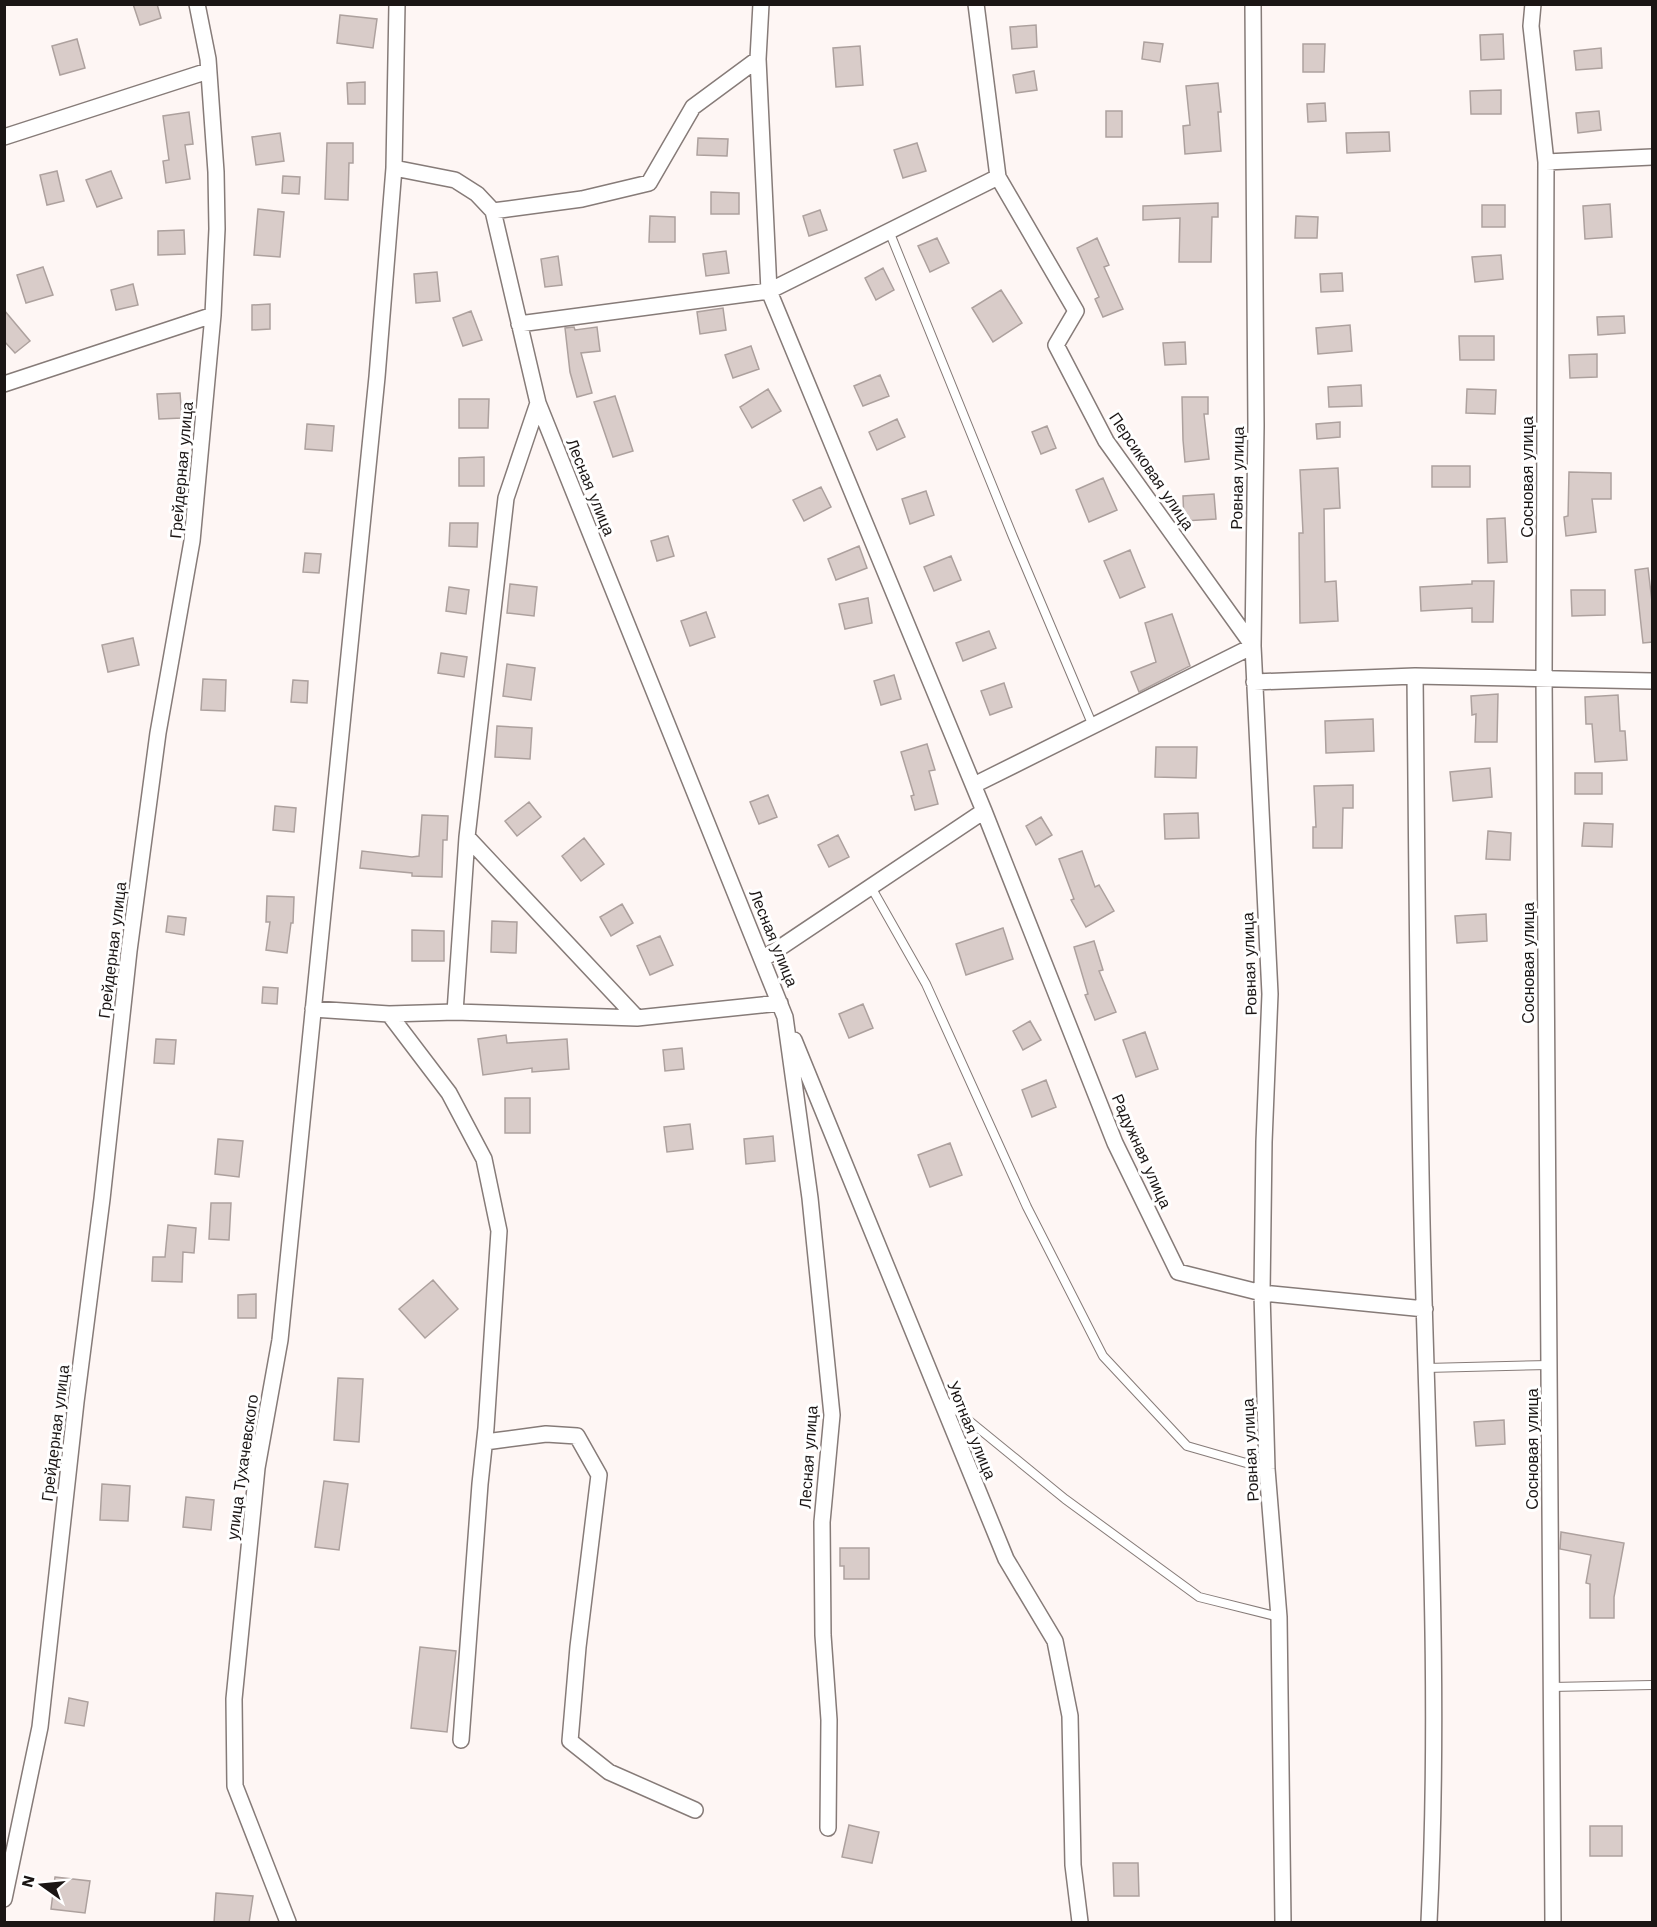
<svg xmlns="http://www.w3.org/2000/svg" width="1657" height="1927" viewBox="0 0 1657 1927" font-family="'Work Sans',sans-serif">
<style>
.building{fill:#d9ccc9;stroke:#ada19e;stroke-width:1.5}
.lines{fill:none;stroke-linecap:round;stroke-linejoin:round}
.lane-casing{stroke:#867b78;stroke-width:10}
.street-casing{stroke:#867b78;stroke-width:18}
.lane{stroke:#fff;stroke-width:8}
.street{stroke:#fff;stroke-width:15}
.labels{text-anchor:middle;stroke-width:6;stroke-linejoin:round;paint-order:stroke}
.street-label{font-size:16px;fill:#1b1615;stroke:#fff}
</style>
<rect width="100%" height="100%" fill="#fef6f4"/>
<path class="building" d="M133,4H157L161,18L140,25Z
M340,15L377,19L373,48L337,43Z
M1036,25L1037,47L1012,49L1010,27Z
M1503,34L1504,59L1481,60L1480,35Z
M77,39L85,68L60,75L52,46Z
M1144,42L1163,44L1160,62L1142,59Z
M1303,44H1325L1324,72H1303Z
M860,46L863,85L836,87L833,48Z
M1601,48L1602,68L1576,70L1574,51Z
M1034,71L1037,90L1016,93L1013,75Z
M365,82V104H348L347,83Z
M1218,83L1221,112H1218L1221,151L1185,154L1183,126L1190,125L1186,86Z
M1501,90V114H1471L1470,91Z
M1325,103L1326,121L1308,122L1307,104Z
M1106,111H1122V137H1106Z
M1599,111L1601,130L1578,133L1576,113Z
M189,112L193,144L185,145L190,179L166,183L163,161L169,160L163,116Z
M1389,132L1390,151L1347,153L1346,133Z
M280,133L284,161L256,165L252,137Z
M698,138L728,139L727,156L697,155Z
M327,143H353V163H349L348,200L325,199Z
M917,143L926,171L903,178L894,150Z
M57,171L64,201L47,205L40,175Z
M111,171L122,198L97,207L86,180Z
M283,176L300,177L299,194L282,193Z
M711,192L739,193V214H711Z
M1218,203V217H1212L1211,262H1179L1180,218L1143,220V206Z
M1610,204L1612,237L1585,239L1583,206Z
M1482,205H1505V227H1482Z
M258,209L284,212L280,257L254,255Z
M820,210L827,230L809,236L803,216Z
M650,216L675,217V242H649Z
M1296,216L1318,217L1317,238H1295Z
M184,230L185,254L158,255V231Z
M937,238L949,263L930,272L918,246Z
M1097,238L1109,265L1104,267L1123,309L1103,317L1095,299L1099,297L1077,248Z
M726,251L729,273L706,276L703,254Z
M1501,255L1503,279L1475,282L1472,257Z
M558,256L562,285L545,287L541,259Z
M43,267L53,295L26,303L17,275Z
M883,268L894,290L876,300L865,278Z
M437,272L440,301L416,303L414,274Z
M1342,273L1343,291L1321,292L1320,274Z
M133,284L138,305L116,310L111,290Z
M1001,290L1022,323L993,342L972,308Z
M270,304V329L252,330V305Z
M723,308L726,330L700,334L697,312Z
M4,310L30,341L15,353L4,341Z
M471,311L482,340L463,346L453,318Z
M1624,316L1625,333L1598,335L1597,317Z
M1350,325L1352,351L1318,354L1316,328Z
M574,327L575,330L597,327L600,351L581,353L592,393L577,397L570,372L565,328Z
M1459,336H1494V360H1460Z
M1185,342L1186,364L1165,365L1163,343Z
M751,346L759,369L733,378L725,355Z
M1597,354V377L1570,378L1569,355Z
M880,375L889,396L863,406L854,386Z
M1361,385L1362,406L1329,407L1328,387Z
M768,389L781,411L752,428L740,407Z
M1467,389L1496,390L1495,414L1466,413Z
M180,393L182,418L159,419L157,394Z
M615,396L633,451L613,457L594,402Z
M1182,397H1208V414H1204L1209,459L1185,462L1183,440Z
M459,399H489L488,428H459Z
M897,419L905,437L877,450L869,432Z
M1340,422V437L1317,439L1316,424Z
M307,424L334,426L332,451L305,449Z
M1047,426L1056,448L1041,454L1032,432Z
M484,457V486H459V458Z
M1432,466H1470V487H1432Z
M1338,468L1340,508L1324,509L1325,582L1336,581L1338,621L1300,623L1299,533H1303L1300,470Z
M1569,472L1611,473V499H1592L1596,532L1566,536L1564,517L1568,516Z
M1103,478L1117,510L1089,522L1076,490Z
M821,487L831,507L804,521L793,500Z
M926,491L934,515L910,524L902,499Z
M1214,494L1216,519L1184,521L1183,496Z
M1505,518L1507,562L1488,563L1487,519Z
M450,523H478L477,547L449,546Z
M668,536L674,556L657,561L651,541Z
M859,546L867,568L836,580L828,559Z
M1130,550L1145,587L1120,598L1104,561Z
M305,553L321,554L319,573L303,572Z
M951,556L961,580L934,591L924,567Z
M1648,568L1653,610V642L1643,643L1635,570Z
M1472,581H1494L1493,622H1472V608L1421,611L1420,587L1472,584Z
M510,584L537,587L534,616L507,613Z
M449,587L469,590L466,614L446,611Z
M1571,590H1605V615L1572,616Z
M868,598L872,623L845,629L839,604Z
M706,612L715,637L690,646L681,621Z
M1172,614L1190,666L1139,692L1131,672L1156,662L1145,623Z
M989,631L996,648L963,661L956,643Z
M133,638L139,665L108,672L102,645Z
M441,653L467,657L464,677L438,673Z
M507,664L535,668L531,700L503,696Z
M894,675L901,699L881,705L874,681Z
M203,679L226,680L225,711L201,710Z
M293,680L308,681L307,703L291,702Z
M1004,683L1012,707L990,715L981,691Z
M1498,694L1497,742H1475L1476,714L1472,715L1471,696Z
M1618,695L1620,731H1625L1627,760L1595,762L1592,724H1586L1585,697Z
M1373,719L1374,751L1326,753L1325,721Z
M497,726L532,728L530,759L495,757Z
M927,744L935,770L929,771L938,804L915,810L911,796L914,795L901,752Z
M1156,747H1197L1196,778L1155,777Z
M1490,768L1492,797L1453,801L1450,772Z
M1575,773H1602V794H1575Z
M1353,785V808H1343L1342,848H1313V827H1316L1314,786Z
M768,795L777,817L759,824L750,802Z
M529,802L541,817L517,836L505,821Z
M275,806L296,808L294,832L273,830Z
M1198,813L1199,838L1165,839L1164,814Z
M422,815L448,816L447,840H443L442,877L412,876V873L360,868L362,851L412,857L419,856Z
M1041,817L1052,835L1036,845L1026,826Z
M1584,823L1613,824L1612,847L1582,846Z
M1488,831L1511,833L1510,860L1486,859Z
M838,835L849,857L829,867L818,845Z
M584,838L604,864L581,881L562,856Z
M1082,851L1095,887L1099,885L1114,911L1086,927L1071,900L1074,899L1059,859Z
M267,896L294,897L293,923H291L287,953L266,950L270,922H266Z
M622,904L633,923L611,936L600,917Z
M1486,914L1487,941L1457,943L1455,916Z
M168,916L186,918L184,935L166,932Z
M492,921L517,922L516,953L491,952Z
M1003,928L1013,959L966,975L956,944Z
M412,930L444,931V961H412Z
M660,936L673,965L650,975L637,946Z
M1094,941L1103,970L1099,971L1116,1012L1095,1020L1085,995L1088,994L1074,947Z
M263,987L278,988L277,1004L262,1003Z
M863,1004L873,1028L849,1038L839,1014Z
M1030,1021L1041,1040L1023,1050L1013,1031Z
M1145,1032L1158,1069L1136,1077L1123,1040Z
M506,1035L507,1043L567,1039L569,1069L532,1072V1068L483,1075L478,1039Z
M156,1039L176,1040L174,1064L154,1063Z
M682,1048L684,1069L665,1071L663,1050Z
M1046,1080L1056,1107L1032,1117L1022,1090Z
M505,1098H530V1133H505Z
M690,1124L693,1149L667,1152L664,1127Z
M773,1136L775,1161L746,1164L744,1139Z
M218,1139L243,1141L239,1177L215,1174Z
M950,1143L962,1175L930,1187L918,1155Z
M211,1203H231L229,1240L209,1239Z
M168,1225L196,1228L194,1253L183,1252L182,1282L152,1281L153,1257H165Z
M433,1280L458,1309L425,1338L399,1309Z
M256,1294V1318H238V1295Z
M338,1378L363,1379L359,1442L334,1440Z
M1504,1420L1505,1444L1476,1446L1474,1422Z
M324,1481L348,1484L339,1550L315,1547Z
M102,1484L130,1486L128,1521L100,1520Z
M186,1497L214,1500L211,1530L183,1527Z
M1561,1532L1624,1543L1614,1597V1618H1590V1584L1586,1583L1591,1555L1560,1549Z
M840,1548H869V1579H844V1566H840Z
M420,1647L456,1651L447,1732L411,1728Z
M69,1698L88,1702L84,1726L65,1723Z
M849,1825L879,1832L872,1863L842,1857Z
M1590,1826H1622V1856H1590Z
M1113,1863H1138L1139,1896H1114Z
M55,1877L90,1881L85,1913L51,1909Z
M216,1893L253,1896L249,1923H214Z"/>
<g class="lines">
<defs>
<path id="lane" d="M889,231L1013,537L1093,726
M871,887L926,984L1027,1207L1103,1356L1187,1446L1267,1469
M1426,1368L1549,1365
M945,1401L1065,1499L1199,1597L1279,1617
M1551,1687L1652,1685"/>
<path id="street" d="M1253,4L1256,426L1253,646L1270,994L1264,1142L1262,1293L1267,1469L1279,1617L1283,1922
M1533,4L1531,26L1546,162L1544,677L1553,1922
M758,59L769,291L984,811L1115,1143L1178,1272L1262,1293L1425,1309
M4,137L208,71
M1546,162L1652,157
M394,168L455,180L477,194L493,211L538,403L785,1017L810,1198L832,1415L822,1522L823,1635L829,1720L828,1828
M493,211L582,199L649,183L693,107L758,59L761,4
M519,324L769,291L998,177
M4,384L213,315
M1415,676C1417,873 1418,1069 1423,1265C1429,1484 1440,1703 1429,1922
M1254,682L1415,676L1652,681
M974,785L1253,646L1106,441L1056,345L1076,311L998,177L976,4
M467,837L637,1018
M763,959L984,811
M313,1009L389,1014L455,1012L637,1018L780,1003
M455,1012L467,837L506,498L538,403
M389,1014L449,1093L484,1159L499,1231L486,1428L480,1484L461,1740
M794,1040L1006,1559L1055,1641L1070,1716L1073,1865L1080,1922
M485,1442L546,1434L577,1436L599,1475L578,1647L570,1741L609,1772L695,1810
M4,1899L40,1727L76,1402L102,1199L129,951L158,733L192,541L213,315L217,229L216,172L208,59L197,4
M288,1922L235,1786L234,1699L257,1468L280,1340L377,377L394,168L397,4"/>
</defs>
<use href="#lane" class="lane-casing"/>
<use href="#street" class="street-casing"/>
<use href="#lane" class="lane"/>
<use href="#street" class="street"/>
</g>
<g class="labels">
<g class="street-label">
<text transform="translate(181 470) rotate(-85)" y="6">Грейдерная улица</text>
<text transform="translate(1152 471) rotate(56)" y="6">Персиковая улица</text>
<text transform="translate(1527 477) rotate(-90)" y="6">Сосновая улица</text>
<text transform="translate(1237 478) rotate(-89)" y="6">Ровная улица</text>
<text transform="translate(591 487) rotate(68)" y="6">Лесная улица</text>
<text transform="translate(774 938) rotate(68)" y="6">Лесная улица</text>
<text transform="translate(112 950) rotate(-83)" y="6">Грейдерная улица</text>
<text transform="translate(1528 963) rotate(-90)" y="6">Сосновая улица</text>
<text transform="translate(1249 964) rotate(-92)" y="6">Ровная улица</text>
<text transform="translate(1142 1151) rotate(66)" y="6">Радужная улица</text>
<text transform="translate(972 1430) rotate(68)" y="6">Уютная улица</text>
<text transform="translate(55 1433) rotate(-83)" y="6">Грейдерная улица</text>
<text transform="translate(1532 1449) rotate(-90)" y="6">Сосновая улица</text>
<text transform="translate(1250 1450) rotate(-93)" y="6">Ровная улица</text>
<text transform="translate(808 1457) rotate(-86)" y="6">Лесная улица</text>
<text transform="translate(242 1467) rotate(-82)" y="6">улица Тухачевского</text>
</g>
</g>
<rect width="1657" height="1927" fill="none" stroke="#1b1615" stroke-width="12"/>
<g transform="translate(42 1885) rotate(285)" stroke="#ffffff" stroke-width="4.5" paint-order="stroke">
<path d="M0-4.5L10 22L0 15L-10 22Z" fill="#1b1615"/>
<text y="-9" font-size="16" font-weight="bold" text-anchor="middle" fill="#1b1615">N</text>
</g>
</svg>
